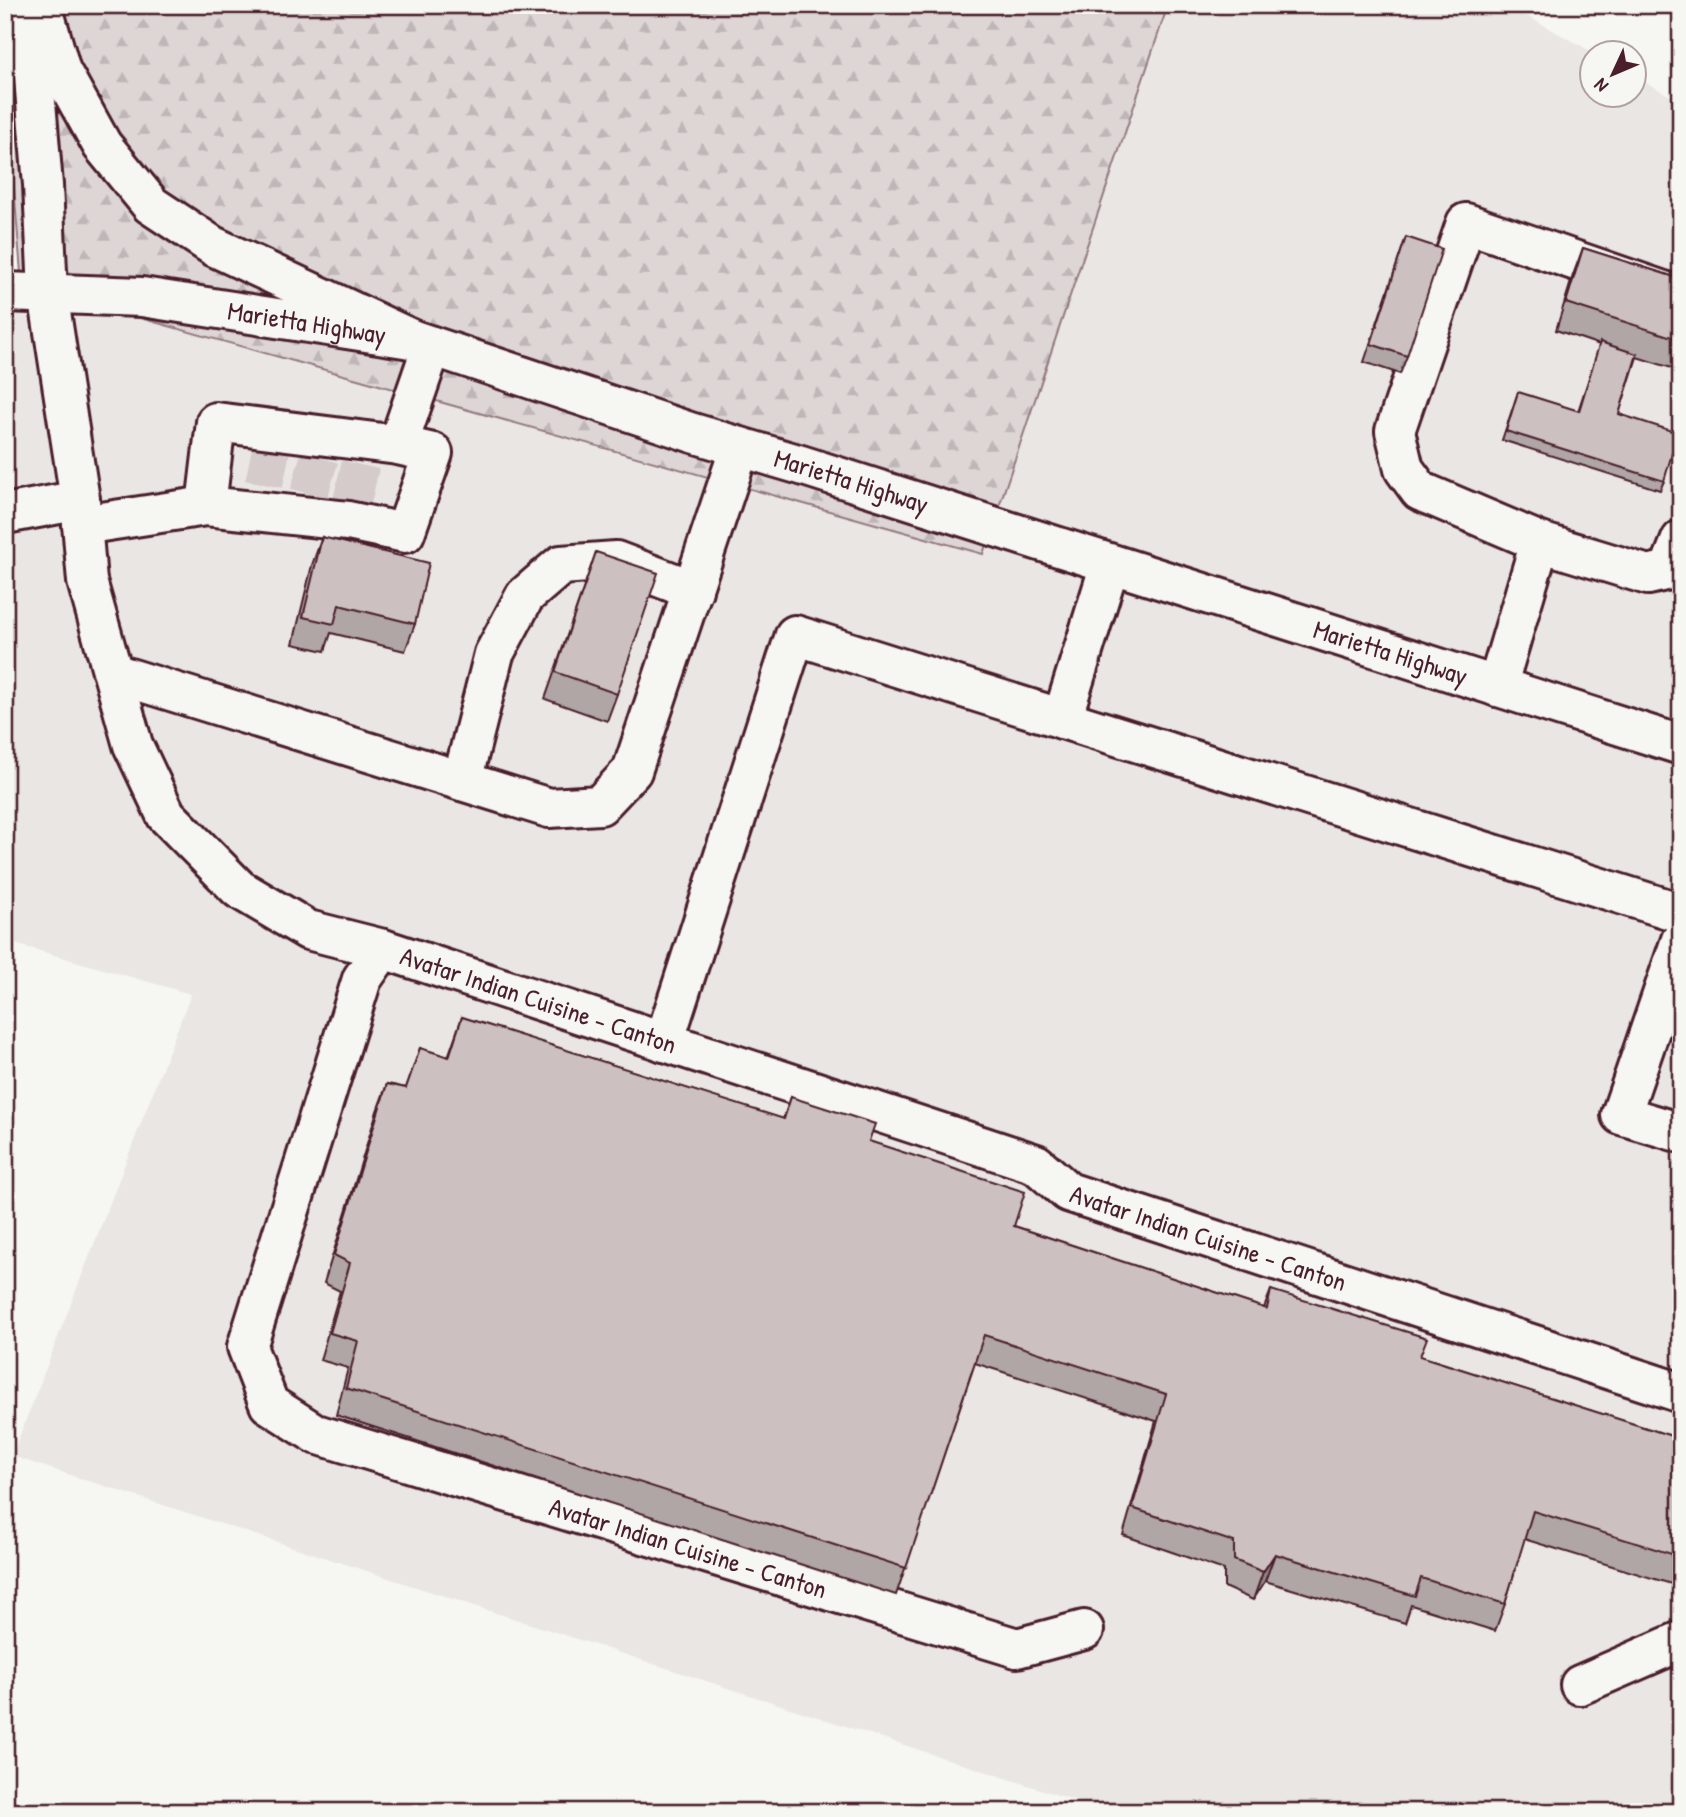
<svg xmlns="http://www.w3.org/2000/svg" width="1686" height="1817" viewBox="0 0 1686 1817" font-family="'Patrick Hand',sans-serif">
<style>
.built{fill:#e9e6e3}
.forest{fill:url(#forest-firs);stroke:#947a80;stroke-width:2}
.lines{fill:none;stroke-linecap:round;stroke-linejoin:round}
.minor-tunnel{stroke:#d4cbca;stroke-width:38;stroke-dasharray:38 19;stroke-linecap:butt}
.minor-casing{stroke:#4a1f2b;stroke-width:44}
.major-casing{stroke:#4a1f2b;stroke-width:44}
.highway-casing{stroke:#4a1f2b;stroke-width:44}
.minor{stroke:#f6f6f2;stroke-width:38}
.major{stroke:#f6f6f2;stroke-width:38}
.highway{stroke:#f6f6f2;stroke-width:38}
.wall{fill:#afa6a5;stroke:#4a1f2b;stroke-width:2}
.shaded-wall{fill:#8f8786;stroke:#4a1f2b;stroke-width:2}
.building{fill:#ccc1c0;stroke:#4a1f2b;stroke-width:2}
.labels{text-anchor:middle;stroke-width:7;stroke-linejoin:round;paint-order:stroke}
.street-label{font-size:26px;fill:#4a1f2b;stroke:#f6f6f2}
</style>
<defs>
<pattern id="forest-firs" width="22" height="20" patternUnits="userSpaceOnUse" patternTransform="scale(1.75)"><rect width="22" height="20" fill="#ddd6d5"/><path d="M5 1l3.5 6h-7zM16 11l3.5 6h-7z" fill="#bfb7b7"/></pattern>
</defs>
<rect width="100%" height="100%" fill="#f6f6f2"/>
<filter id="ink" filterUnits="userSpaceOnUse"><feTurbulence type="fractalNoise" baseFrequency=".0143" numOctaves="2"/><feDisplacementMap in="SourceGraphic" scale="14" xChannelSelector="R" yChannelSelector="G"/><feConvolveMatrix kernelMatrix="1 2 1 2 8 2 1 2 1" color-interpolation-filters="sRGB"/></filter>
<g filter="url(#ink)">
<path class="built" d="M 1168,5 L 1507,5 L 1592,52 L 1592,94 L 1634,94 L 1634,76 L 1681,102 L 1681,1812 L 1111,1812 L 12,1456 L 191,994 L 5,941 L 5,286 L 22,285 L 983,554 Z"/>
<path class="forest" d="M 5,5 L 1168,5 L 983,554 L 22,285 L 5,78 Z"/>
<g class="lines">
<g class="minor-tunnel">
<path d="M 264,484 L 272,445"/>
<path d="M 309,494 L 320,456"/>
<path d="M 352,502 L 361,462"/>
</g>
<g class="minor-casing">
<g id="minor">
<path d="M 48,293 L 80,500 L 87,581 L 133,745 L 166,815 L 239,889 L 308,930 L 383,949"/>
<path d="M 206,506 L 216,422 L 398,445"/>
<path d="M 5,514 L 80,500"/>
<path d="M 82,525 L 206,506 L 348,521 L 405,533 L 433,453 L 398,445 L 432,346"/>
<path d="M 1540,542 L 1648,575 L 1669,570 L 1681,540"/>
<path d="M 113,673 L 549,808 L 600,805 L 632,771 L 740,447"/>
<path d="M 1497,687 L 1540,542 L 1420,491 L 1404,469 L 1395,431 L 1466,223 L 1681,297"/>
<path d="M 1062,719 L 1110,564"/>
<path d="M 462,781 L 494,654 L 525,596 L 561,565 L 616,561 L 693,590"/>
<path d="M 1681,940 L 1621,1115 L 1681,1133"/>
<path d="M 664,1042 L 795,635 L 1681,913"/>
<path id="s1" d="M 1084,1630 L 1017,1648 L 316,1434 L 269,1404 L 247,1347 L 362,979 L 383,949 L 1036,1164 L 1068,1192 L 1681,1393"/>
<path d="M 1580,1685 L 1681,1641"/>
</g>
</g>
<g class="major-casing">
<g id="major">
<path id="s2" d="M 5,292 L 142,297 L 411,339 L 693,433 L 801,465 L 1681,745"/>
</g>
</g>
<g class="highway-casing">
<g id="highway">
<path d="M 42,5 L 61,71 L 102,145 L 151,205 L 213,246 L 411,339"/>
<path d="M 29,19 L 43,185 L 48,293"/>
</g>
</g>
<use href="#minor" class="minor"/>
<use href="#major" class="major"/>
<use href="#highway" class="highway"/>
</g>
<g class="wall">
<path d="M 1406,237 L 1407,356 L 1400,374 L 1364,362 Z"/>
<path d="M 1583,248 L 1681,279 L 1681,362 L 1678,370 L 1637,357 L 1619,414 L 1664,481 L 1660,490 L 1502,440 L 1518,392 L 1578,411 L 1600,345 L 1556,330 L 1573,275 Z"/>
<path d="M 322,537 L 415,624 L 405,651 L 331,633 L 325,651 L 293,644 L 312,565 Z"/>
<path d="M 596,552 L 617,694 L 607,721 L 545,699 Z"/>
<path d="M 462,1017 L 783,1119 L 791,1097 L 1014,1226 L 1264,1308 L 1271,1290 L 1420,1356 L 1681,1439 L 1681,1587 L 1524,1539 L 1505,1604 L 1495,1631 L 1411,1605 L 1405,1623 L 1265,1581 L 1253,1600 L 1224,1587 L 1224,1570 L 1123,1535 L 1156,1421 L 975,1363 L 896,1595 L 336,1415 L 348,1368 L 320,1360 L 340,1291 L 324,1283 L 377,1111 L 387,1084 L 406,1088 L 420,1048 L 448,1057 Z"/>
</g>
<path class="shaded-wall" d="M 1275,1554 L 1265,1581 L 1253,1600 L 1263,1572 Z"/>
<g class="building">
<path d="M 1406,237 L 1442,249 L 1407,356 L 1371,344 Z"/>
<path d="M 1583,248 L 1681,279 L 1681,340 L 1566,303 Z"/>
<path d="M 1600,342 L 1637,354 L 1619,414 L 1678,433 L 1664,481 L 1506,431 L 1518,392 L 1579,411 Z"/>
<path d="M 322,537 L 429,563 L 415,624 L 339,605 L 334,624 L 303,617 Z"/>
<path d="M 596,552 L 658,573 L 617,694 L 555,672 Z"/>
<path d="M 462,1017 L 784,1119 L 791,1097 L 875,1124 L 869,1141 L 1025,1192 L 1014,1226 L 1267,1309 L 1271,1290 L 1427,1338 L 1420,1356 L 1681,1439 L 1681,1557 L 1533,1511 L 1505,1604 L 1421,1578 L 1415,1596 L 1275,1554 L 1263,1572 L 1234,1560 L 1234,1542 L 1132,1508 L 1166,1394 L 984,1335 L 906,1568 L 346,1388 L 358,1341 L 330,1333 L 350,1263 L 334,1255 L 387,1084 L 406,1088 L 420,1048 L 449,1057 Z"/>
</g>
</g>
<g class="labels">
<g class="street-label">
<text dy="9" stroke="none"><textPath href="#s2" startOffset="304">Marietta Highway</textPath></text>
<text dy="9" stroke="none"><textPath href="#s2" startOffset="872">Marietta Highway</textPath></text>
<text dy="9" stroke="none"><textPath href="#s2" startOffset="1438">Marietta Highway</textPath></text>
<text dy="9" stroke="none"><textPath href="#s1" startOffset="1505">Avatar Indian Cuisine - Canton</textPath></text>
<text dy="9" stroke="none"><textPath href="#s1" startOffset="2219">Avatar Indian Cuisine - Canton</textPath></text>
<text transform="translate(688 1548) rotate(17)" y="9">Avatar Indian Cuisine - Canton</text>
</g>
</g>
<rect width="1686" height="1817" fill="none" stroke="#f6f6f2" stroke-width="28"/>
<rect x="14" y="14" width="1658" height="1789" fill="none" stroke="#4a1f2b" stroke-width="2.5" filter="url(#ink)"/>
<g transform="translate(1613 74) rotate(226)"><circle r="33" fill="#f6f6f2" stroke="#b1a0a2" stroke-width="2"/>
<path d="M0-5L12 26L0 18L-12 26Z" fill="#4a1f2b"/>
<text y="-10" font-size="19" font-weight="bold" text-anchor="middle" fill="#4a1f2b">N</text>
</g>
</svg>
